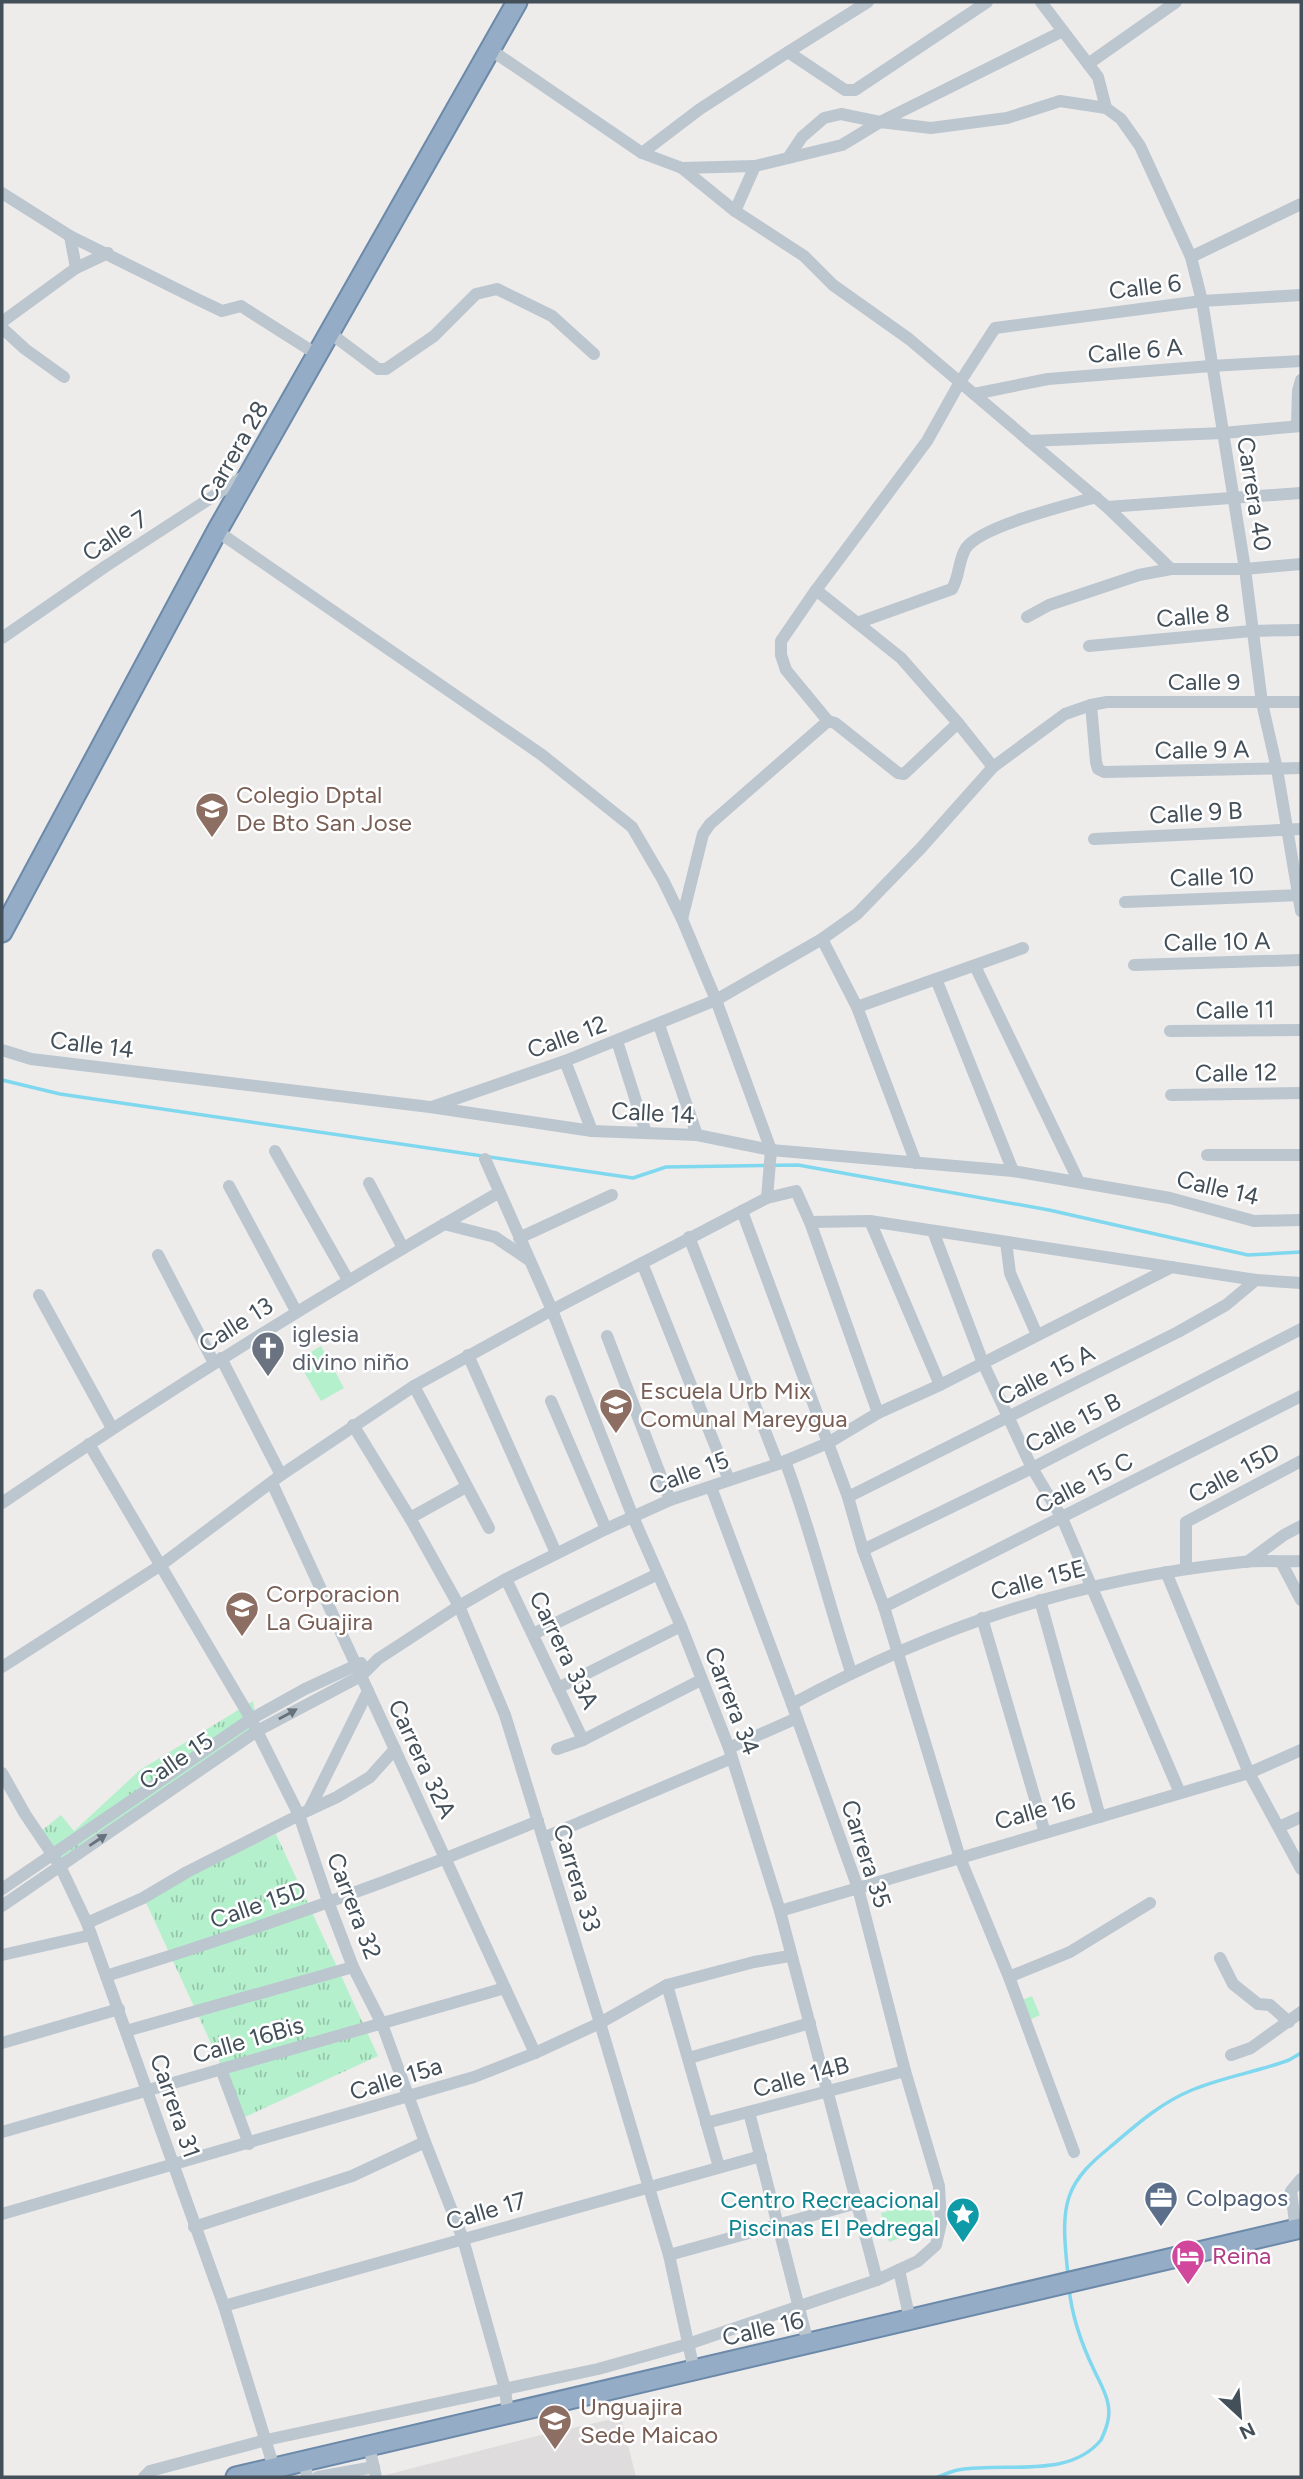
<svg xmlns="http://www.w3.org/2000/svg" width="1303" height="2479" viewBox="0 0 1303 2479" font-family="Figtree,sans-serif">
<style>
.education{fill:#dfdcdd}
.grass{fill:url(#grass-tufts)}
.garden{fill:#b5f0cc}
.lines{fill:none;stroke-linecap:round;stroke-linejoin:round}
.stream{stroke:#80d8ef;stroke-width:3.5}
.trunk-casing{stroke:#6b89a9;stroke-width:23}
.minor{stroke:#bbc6cf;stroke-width:12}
.trunk{stroke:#94acc5;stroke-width:19}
.oneway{fill:#67737c}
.labels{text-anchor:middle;stroke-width:5;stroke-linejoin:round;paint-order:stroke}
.street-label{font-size:24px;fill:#434f59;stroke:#fff}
.education-label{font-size:24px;fill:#785e54;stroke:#fff;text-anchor:start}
.worship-label{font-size:24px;fill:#5b616d;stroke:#fff;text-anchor:start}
.service-label{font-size:24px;fill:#4e5e75;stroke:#fff;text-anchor:start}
.culture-label{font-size:24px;fill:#0d838f;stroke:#fff;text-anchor:end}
.hotel-label{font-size:24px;fill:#b23c85;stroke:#fff;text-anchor:start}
</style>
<defs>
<pattern id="grass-tufts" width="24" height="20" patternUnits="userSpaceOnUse" patternTransform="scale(1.75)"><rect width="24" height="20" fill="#b5f0cc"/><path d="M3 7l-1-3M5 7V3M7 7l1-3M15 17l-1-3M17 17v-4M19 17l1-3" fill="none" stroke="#95c5a9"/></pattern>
</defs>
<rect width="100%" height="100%" fill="#eeebeb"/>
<path class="education" d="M 621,2417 L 636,2477 L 378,2477 L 537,2436 Z"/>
<g class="grass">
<path d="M 253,1701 L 257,1724 L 61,1860 L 36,1835 L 61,1815 L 74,1831 L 140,1770 Z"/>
<path d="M 276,1834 L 378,2056 L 245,2117 L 143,1896 Z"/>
<path d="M 1032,1996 L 1040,2015 L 1030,2020 L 1022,2000 Z"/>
</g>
<g class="garden">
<path d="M 321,1346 L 344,1388 L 321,1401 L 297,1360 Z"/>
<path d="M 927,2200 L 936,2225 L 889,2242 L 881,2213 Z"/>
</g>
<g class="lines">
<g class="stream">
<path d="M 2,1080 L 60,1094 L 633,1178 L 666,1167 L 798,1165 L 1049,1210 L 1248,1255 L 1301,1252"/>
<path d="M 1068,2276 C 1066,2252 1061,2221 1069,2197 C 1076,2176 1093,2161 1109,2148 C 1135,2126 1160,2103 1192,2090 C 1223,2077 1257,2072 1289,2060 L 1301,2053"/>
<path d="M 938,2477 C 944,2475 951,2471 958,2470 C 1008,2462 1069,2479 1101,2440 C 1106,2429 1111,2417 1108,2404 C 1106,2392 1099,2381 1094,2370 C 1081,2343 1072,2317 1069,2288"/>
</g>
<g class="trunk-casing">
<g id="trunk">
<path d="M 2,932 L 217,531 L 517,2"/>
<path d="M 236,2477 L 1301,2228"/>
</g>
</g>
<g class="minor">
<path d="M 868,2 L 788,52 L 845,90 L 855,90 L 987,2"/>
<path d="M 1041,2 L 1098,77 L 1106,108"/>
<path d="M 491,50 L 642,153 L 682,168 L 735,211 L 804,256 L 833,285 L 909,339 L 1107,507 L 1171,569"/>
<path d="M 1088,64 L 1176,2"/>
<path d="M 642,153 L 700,109 L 788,52"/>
<path d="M 788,158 L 802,137 L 824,118 L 841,114 L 880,122 L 1063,31"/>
<path d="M 682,168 L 755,166"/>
<path d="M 2,193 L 70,236 L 197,299 L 222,311 L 241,306 L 318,355"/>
<path d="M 735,211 L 755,166 L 842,145 L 880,122 L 931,128 L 1007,118 L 1060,101 L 1106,108 L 1121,119 L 1140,146 L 1191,257 L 1202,301 L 1245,569 L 1262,703 L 1277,769 L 1301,911"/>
<path d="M 70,236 L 76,268"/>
<path d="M 1191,257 L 1301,204"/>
<path d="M 2,322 L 76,268 L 108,253"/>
<path d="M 2,328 L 25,349 L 64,377"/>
<path d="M 330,333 L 378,369 L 386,369 L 434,336 L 476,294 L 497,289 L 552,316 L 594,354"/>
<path d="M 974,394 L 1048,379 L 1211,366 L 1301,361"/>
<path d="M 1297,426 L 1298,391 L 1301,380"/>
<path d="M 1029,441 L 1223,433 L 1301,426"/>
<path d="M 1107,507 L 1301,493"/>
<path d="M 217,531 L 542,755 L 632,827 L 663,880 L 682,919 L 716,1000 L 771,1150 L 767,1198"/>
<path d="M 816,590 L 901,658 L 958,723 L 993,767"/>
<path d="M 1027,617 L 1049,605 L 1139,575 L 1171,569 L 1245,569 L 1301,564"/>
<path d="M 857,623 L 952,589 C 960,576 958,560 966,548 C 981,526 1068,505 1096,497"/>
<path d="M 2,638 L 106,566 L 246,475"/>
<path d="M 1089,646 L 1251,631 L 1301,630"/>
<path d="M 1091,705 L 1096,762 L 1098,769 L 1104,772 L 1301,768"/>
<path d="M 958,723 L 904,774 L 898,773 L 835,723 L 828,721 L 786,670 L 781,655 L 781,641 L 816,590 L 927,441 L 960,382 L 995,328 L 1202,301 L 1301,295"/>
<path d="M 1094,839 L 1301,829"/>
<path d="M 1125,902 L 1301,895"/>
<path d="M 682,919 L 703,834 L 710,824 L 828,721"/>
<path d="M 822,939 L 857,1007 L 916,1163"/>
<path d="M 1134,965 L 1301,960"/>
<path d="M 975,966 L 1079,1182"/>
<path d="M 936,979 L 1013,1171"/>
<path d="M 857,1007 L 1023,948"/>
<path d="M 659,1025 L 697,1135"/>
<path d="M 1170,1031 L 1301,1030"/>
<path d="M 617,1041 L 646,1133"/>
<path d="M 2,1050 L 31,1059 L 430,1107 L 592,1131 L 697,1135 L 771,1150 L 1013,1171 L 1170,1198 L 1254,1221 L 1301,1220"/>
<path d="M 565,1061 L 592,1131"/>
<path d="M 1171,1095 L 1301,1093"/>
<path d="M 432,1107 L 565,1061 L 716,1000 L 822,939 L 857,914 L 921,848 L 993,767 L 1065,714 L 1091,705 L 1107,702 L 1301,702"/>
<path d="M 275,1151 L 348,1280"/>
<path d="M 1207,1155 L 1301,1155"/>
<path d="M 485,1159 L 552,1310 L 633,1517 L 681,1626 L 729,1748 L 780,1911 L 877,2280"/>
<path d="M 369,1183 L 403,1248"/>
<path d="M 229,1186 L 296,1311"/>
<path d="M 742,1211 L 848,1497 L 863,1550 L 884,1607 L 960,1858 L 1009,1977 L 1074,2152"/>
<path d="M 870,1221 L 940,1385"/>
<path d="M 810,1222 L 870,1221 L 1256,1280 L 1301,1283"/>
<path d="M 444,1224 L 495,1237 L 529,1260"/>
<path d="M 933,1231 L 983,1363 L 1032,1468 L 1062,1518 L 1180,1793"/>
<path d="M 689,1237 L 778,1464"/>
<path d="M 519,1238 L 612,1195"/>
<path d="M 1006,1242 L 1010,1273 L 1037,1335"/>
<path d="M 158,1255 L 214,1363"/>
<path d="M 642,1263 L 729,1480"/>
<path d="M 39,1295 L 112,1428"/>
<path d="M 607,1336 L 670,1500"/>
<path d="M 468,1355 L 556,1553"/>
<path d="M 221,1358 L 281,1475"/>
<path d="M 414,1386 L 489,1528"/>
<path d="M 551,1401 L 606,1529"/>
<path d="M 353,1425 L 410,1518 L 459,1606 L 505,1715 L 600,2023 L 669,2255 L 694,2370"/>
<path d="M 89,1444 L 251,1719 L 299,1815 L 329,1904 L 353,1967 L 382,2024 L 425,2142 L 463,2239 L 505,2389 L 508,2414"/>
<path d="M 785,1461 C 811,1530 828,1602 851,1672"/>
<path d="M 272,1483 L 535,2053"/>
<path d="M 848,1497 L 1178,1332 L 1226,1305 L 1256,1280"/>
<path d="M 2,1503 C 163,1393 329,1290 498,1193"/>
<path d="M 410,1518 L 466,1487"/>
<path d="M 863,1550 L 1032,1468 L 1301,1329"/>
<path d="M 1247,1562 L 1284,1535 L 1301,1526"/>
<path d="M 1281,1562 L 1301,1600"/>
<path d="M 1186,1569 L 1186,1522 L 1301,1461"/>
<path d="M 1166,1572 L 1249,1773 L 1301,1869"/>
<path d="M 506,1579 L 583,1740"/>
<path d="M 1040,1600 L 1100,1817"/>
<path d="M 884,1607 L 1301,1396"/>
<path d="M 982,1618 L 1045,1833"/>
<path d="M 533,1634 L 658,1574"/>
<path d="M 2,1667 L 161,1565 L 281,1475 L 414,1386 L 552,1310 L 767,1198 L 796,1191 L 810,1222 L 878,1413"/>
<path d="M 558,1688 L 681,1626"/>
<path d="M 792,1704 C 939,1625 1077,1579 1243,1562 C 1262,1560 1282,1562 1301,1561"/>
<path d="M 729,1748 L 797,1718"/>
<path d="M 557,1749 L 583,1740 L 701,1680"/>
<path d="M 2,1773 L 25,1814 L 60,1866 L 87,1923 L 224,2306 L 274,2468"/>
<path d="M 309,1810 L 337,1797 L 370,1777 L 395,1749"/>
<path d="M 1279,1827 L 1301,1817"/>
<path d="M 543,1838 L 732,1758"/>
<path d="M 2,1889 L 251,1719 L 305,1689 L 361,1663"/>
<path d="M 2,1906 L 257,1731 L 361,1676 L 378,1659 L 459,1606 L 506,1579 L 606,1529 L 670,1500 L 778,1464 L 828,1443 L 878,1413 L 940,1385 L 1172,1267"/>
<path d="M 780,1911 L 1249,1773 L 1301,1750"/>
<path d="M 87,1923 L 143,1898 L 187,1872 L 309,1810 L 368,1691"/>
<path d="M 2,1955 L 91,1935"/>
<path d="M 1220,1958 L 1233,1984 L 1258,2004 L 1270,2005 L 1289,2022"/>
<path d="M 106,1976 C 253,1931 396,1880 538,1821"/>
<path d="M 1009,1977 L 1070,1952 L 1150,1903"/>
<path d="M 667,1985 L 719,2167"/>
<path d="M 126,2031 L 353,1967"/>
<path d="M 2,2043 L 119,2009"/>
<path d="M 1231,2055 L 1251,2048 L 1301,2012"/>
<path d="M 689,2058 L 810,2023"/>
<path d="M 221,2069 L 249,2144"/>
<path d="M 749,2112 L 808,2343"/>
<path d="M 706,2123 L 905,2071"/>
<path d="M 2,2132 L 505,1988"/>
<path d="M 2,2214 L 474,2077 L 535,2053 L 600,2023 L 667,1985 L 754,1962 L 790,1956"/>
<path d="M 194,2227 L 352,2176 L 425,2142"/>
<path d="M 1296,2230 L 1291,2191 L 1301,2179"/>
<path d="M 669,2255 L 857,2203"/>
<path d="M 899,2270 L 910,2320"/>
<path d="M 224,2306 L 761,2156"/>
<path d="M 369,2446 L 376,2477"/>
<path d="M 305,2461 L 307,2477"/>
<path d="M 144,2477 L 150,2471 L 266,2440 L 598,2369 L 688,2344 L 877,2280 L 918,2261 L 936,2245 L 941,2223 L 939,2186 L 905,2071 L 858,1888 L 792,1704 L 711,1487"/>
<path d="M 318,2477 L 374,2467"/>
</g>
<use href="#trunk" class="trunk"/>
</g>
<defs><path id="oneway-solid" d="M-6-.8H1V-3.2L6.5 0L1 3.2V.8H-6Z" transform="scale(1.75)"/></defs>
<g class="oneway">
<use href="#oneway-solid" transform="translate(288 1714) rotate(-29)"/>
<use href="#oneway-solid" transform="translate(98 1840) rotate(-34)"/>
</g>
<defs>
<g id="school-pin" transform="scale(1.75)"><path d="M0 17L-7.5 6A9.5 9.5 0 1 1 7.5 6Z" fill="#8d6e63" stroke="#fff"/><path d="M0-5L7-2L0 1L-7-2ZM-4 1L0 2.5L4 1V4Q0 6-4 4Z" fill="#fff"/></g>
<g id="church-pin" transform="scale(1.75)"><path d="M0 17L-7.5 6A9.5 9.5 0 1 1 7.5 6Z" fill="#6b7280" stroke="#fff"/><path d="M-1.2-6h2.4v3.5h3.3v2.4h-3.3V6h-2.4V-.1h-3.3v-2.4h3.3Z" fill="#fff"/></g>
<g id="office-pin" transform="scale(1.75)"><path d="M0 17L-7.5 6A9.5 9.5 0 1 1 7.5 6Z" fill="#5c6f8a" stroke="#fff"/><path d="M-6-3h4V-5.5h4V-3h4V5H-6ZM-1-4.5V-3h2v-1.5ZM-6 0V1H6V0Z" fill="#fff"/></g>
<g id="sight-pin" transform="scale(1.75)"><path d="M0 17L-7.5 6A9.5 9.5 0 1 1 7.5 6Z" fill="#0f9aa8" stroke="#fff"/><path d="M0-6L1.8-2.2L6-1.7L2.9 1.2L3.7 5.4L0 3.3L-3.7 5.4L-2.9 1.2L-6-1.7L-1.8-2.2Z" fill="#fff"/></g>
<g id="hotel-pin" transform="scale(1.75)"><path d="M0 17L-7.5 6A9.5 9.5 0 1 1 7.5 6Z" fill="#d1479c" stroke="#fff"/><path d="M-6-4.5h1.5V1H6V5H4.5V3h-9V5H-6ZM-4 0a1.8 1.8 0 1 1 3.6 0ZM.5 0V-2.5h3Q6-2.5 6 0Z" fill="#fff"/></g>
<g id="university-pin" transform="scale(1.75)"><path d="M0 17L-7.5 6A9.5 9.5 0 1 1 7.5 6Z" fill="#8d6e63" stroke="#fff"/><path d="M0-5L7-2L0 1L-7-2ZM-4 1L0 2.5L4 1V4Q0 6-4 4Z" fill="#fff"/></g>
</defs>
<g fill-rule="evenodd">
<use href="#school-pin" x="212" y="809"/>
<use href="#church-pin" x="268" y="1348"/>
<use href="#school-pin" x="616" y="1405"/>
<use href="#school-pin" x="242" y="1608"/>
<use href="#office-pin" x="1161" y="2198"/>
<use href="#sight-pin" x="963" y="2214"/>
<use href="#hotel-pin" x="1188" y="2256"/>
<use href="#university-pin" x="555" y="2421"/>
</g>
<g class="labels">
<g class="street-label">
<text transform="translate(1145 287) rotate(-7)" y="8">Calle 6</text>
<text transform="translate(1135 351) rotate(-5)" y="8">Calle 6 A</text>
<text transform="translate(234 452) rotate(-60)" y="8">Carrera 28</text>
<text transform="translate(1254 494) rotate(81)" y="8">Carrera 40</text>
<text transform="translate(115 536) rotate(-33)" y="8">Calle 7</text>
<text transform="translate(1193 616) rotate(-5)" y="8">Calle 8</text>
<text x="1204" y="690">Calle 9</text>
<text transform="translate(1202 750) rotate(-1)" y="8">Calle 9 A</text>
<text transform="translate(1196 813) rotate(-3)" y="8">Calle 9 B</text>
<text transform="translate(1212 877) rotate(-2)" y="8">Calle 10</text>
<text transform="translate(1217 942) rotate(-1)" y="8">Calle 10 A</text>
<text transform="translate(1235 1010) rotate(-1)" y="8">Calle 11</text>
<text transform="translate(567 1037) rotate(-20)" y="8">Calle 12</text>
<text transform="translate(92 1045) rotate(7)" y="8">Calle 14</text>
<text transform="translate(1236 1073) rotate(-1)" y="8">Calle 12</text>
<text transform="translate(653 1113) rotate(3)" y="8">Calle 14</text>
<text transform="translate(1218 1188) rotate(13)" y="8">Calle 14</text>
<text transform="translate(236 1325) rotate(-32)" y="8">Calle 13</text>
<text transform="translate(1046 1375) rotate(-27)" y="8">Calle 15 A</text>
<text transform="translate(1073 1423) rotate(-27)" y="8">Calle 15 B</text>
<text transform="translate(689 1473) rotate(-20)" y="8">Calle 15</text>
<text transform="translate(1234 1473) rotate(-28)" y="8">Calle 15D</text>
<text transform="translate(1084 1483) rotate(-27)" y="8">Calle 15 C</text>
<text transform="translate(1038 1580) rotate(-15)" y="8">Calle 15E</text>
<text transform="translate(564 1650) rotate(64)" y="8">Carrera 33A</text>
<text transform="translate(732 1701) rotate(69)" y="8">Carrera 34</text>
<text transform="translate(422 1759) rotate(65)" y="8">Carrera 32A</text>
<text transform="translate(176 1761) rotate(-34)" y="8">Calle 15</text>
<text transform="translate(1035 1811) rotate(-16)" y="8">Calle 16</text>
<text transform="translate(866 1854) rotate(72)" y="8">Carrera 35</text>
<text transform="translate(577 1878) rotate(73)" y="8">Carrera 33</text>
<text transform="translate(258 1905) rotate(-19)" y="8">Calle 15D</text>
<text transform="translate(354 1906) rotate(69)" y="8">Carrera 32</text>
<text transform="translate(248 2040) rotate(-16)" y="8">Calle 16Bis</text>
<text transform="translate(801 2077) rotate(-15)" y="8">Calle 14B</text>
<text transform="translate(396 2079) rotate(-17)" y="8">Calle 15a</text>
<text transform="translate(175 2106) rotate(71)" y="8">Carrera 31</text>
<text transform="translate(486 2211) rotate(-16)" y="8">Calle 17</text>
<text transform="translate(763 2329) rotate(-13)" y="8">Calle 16</text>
</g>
<g class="education-label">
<text x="236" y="803">Colegio Dptal<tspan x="236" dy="28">De Bto San Jose</tspan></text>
<text x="640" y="1399">Escuela Urb Mix<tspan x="640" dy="28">Comunal Mareygua</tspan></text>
<text x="266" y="1602">Corporacion<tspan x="266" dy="28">La Guajira</tspan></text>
<text x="580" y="2415">Unguajira<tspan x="580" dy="28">Sede Maicao</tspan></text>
</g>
<g class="worship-label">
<text x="292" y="1342">iglesia<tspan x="292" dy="28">divino niño</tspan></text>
</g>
<g class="service-label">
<text x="1186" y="2206">Colpagos</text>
</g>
<g class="culture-label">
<text x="939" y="2208">Centro Recreacional<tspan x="939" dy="28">Piscinas El Pedregal</tspan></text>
</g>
<g class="hotel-label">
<text x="1212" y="2264">Reina</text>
</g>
</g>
<rect width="1303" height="2479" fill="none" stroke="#434f59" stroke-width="7"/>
<g transform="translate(1240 2416) rotate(154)" stroke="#ffffff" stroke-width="5" paint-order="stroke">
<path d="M0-5L12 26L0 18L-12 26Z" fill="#434f59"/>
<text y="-10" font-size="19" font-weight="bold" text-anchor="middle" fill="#434f59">N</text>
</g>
</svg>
